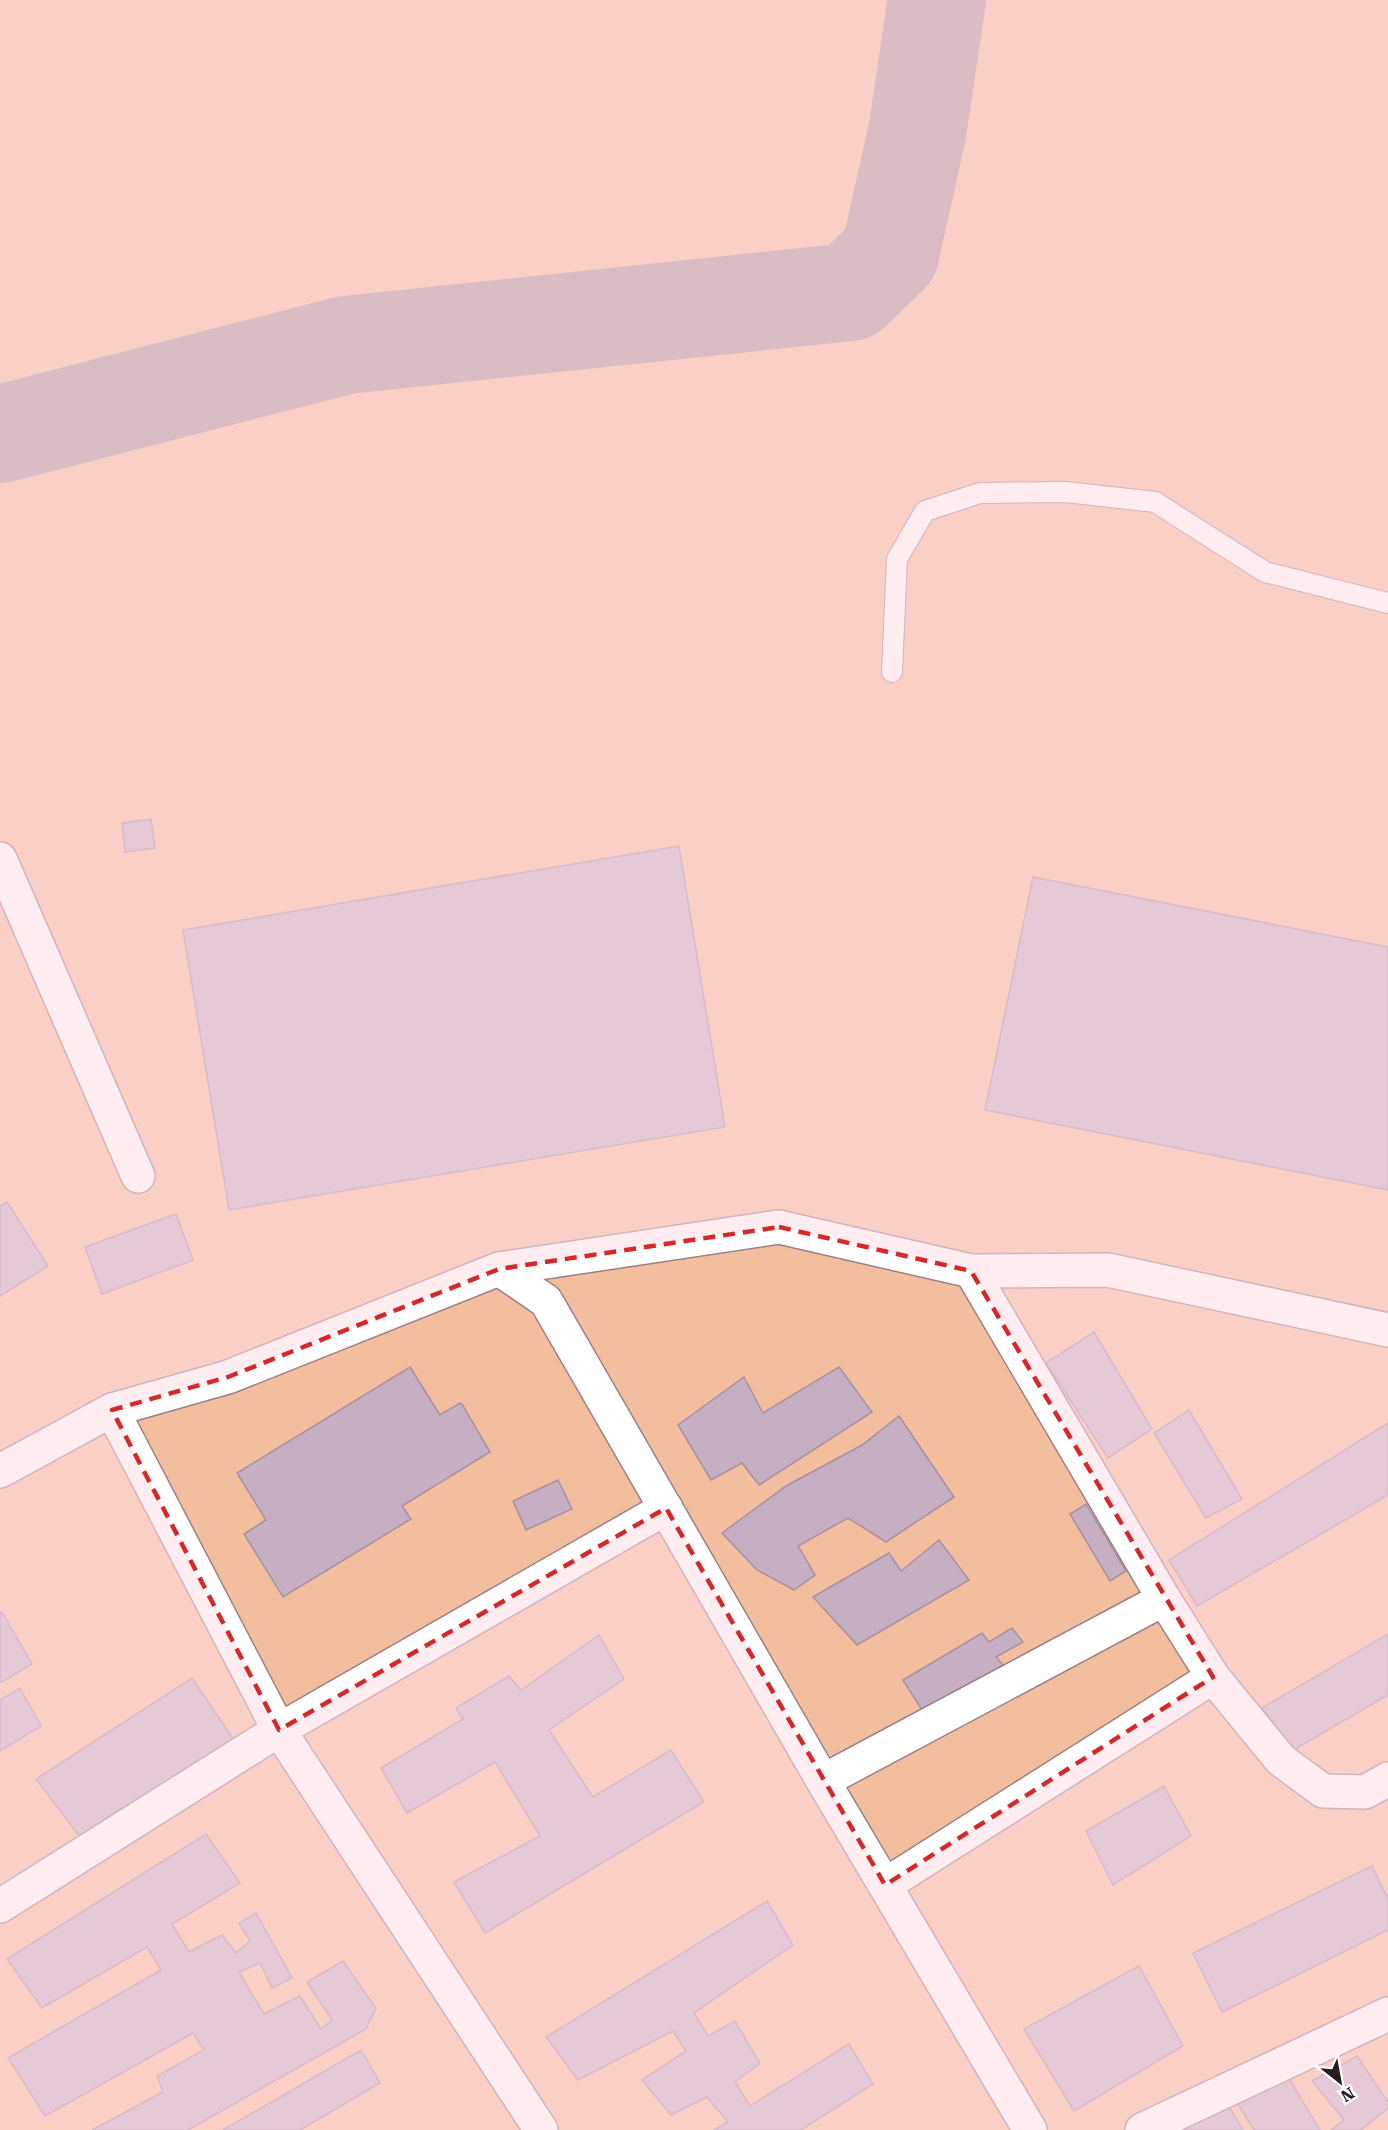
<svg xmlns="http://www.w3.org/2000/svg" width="1388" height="2130" viewBox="0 0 1388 2130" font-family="'Roboto Serif',serif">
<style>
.green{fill:#f3be9d}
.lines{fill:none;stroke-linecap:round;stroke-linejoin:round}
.taxiway{stroke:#ab939a;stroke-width:98}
.building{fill:#c6afc2;stroke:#a791a3;stroke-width:1.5}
.service-casing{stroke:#9d8088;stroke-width:22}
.minor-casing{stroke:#9d8088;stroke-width:36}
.service{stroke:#fff;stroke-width:20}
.minor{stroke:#fff;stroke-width:33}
.marked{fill:none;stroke:#d62828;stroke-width:4.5;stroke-dasharray:12 8;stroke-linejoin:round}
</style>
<rect width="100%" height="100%" fill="#ffdfe8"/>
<rect class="green" x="0" y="0" width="1388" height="2130"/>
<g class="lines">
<path class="taxiway" d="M 0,434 L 346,345 L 851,292 L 890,254 L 917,133 L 937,0"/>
</g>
<g class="building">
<path d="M 151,819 L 155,848 L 125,852 L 122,823 Z"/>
<path d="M 679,846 L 725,1127 L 229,1210 L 183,930 Z"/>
<path d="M 1033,877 L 1388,947 L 1388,1190 L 985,1110 Z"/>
<path d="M 7,1202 L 48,1266 L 0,1296 L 0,1206 Z"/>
<path d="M 176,1214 L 193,1260 L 102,1294 L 85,1247 Z"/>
<path d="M 1094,1332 L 1152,1429 L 1108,1458 L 1046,1363 Z"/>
<path d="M 410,1367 L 440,1415 L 460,1403 L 462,1404 L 490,1452 L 402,1506 L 411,1519 L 283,1597 L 244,1534 L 266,1520 L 237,1473 Z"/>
<path d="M 839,1367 L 872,1412 L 759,1485 L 742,1463 L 711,1480 L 678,1425 L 744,1377 L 763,1413 Z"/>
<path d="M 1189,1410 L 1242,1499 L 1206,1518 L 1154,1433 Z"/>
<path d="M 899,1416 L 954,1497 L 886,1542 L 848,1518 L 798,1546 L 815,1575 L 794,1590 L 757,1570 L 722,1533 L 786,1486 L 862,1445 Z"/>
<path d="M 1388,1423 L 1388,1495 L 1197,1606 L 1169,1560 Z"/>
<path d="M 558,1480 L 572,1509 L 526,1530 L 513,1501 Z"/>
<path d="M 1086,1504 L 1126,1571 L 1110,1581 L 1070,1514 Z"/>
<path d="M 939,1540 L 969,1580 L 857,1645 L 813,1597 L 889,1553 L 901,1571 Z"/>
<path d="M 2,1612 L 32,1664 L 0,1683 L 0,1613 Z"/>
<path d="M 1012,1628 L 1023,1642 L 996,1657 L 1003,1665 L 923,1712 L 903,1680 L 982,1633 L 989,1642 Z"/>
<path d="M 1388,1634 L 1388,1695 L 1292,1751 L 1262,1708 Z"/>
<path d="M 599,1635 L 624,1679 L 549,1730 L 593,1797 L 671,1750 L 704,1802 L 485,1933 L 454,1882 L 540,1836 L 495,1762 L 407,1813 L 381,1768 L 463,1719 L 456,1708 L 509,1676 L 521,1690 Z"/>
<path d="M 192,1678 L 236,1743 L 83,1841 L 36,1779 Z"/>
<path d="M 20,1688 L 41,1726 L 0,1751 L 0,1700 Z"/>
<path d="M 1164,1786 L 1191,1836 L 1113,1885 L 1086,1831 Z"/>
<path d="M 206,1834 L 240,1883 L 172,1924 L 189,1952 L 222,1935 L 236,1953 L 250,1941 L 239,1923 L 256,1913 L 292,1978 L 272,1988 L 260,1963 L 239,1972 L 264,2014 L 300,1996 L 321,2029 L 332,2020 L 307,1982 L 343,1961 L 376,2008 L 366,2029 L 188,2130 L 92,2130 L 163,2092 L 157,2076 L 204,2050 L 193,2033 L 45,2116 L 8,2058 L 161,1970 L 147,1947 L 42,2008 L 7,1959 Z"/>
<path d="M 1372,1866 L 1388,1899 L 1388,1930 L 1222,2012 L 1193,1953 Z"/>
<path d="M 767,1901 L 793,1945 L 694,2013 L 708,2036 L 735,2021 L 760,2063 L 735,2082 L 750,2106 L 849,2044 L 873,2084 L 801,2130 L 714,2130 L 728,2122 L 707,2097 L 671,2115 L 642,2080 L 686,2051 L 673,2031 L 578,2080 L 546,2037 Z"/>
<path d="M 1139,1966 L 1183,2046 L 1074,2111 L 1024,2029 Z"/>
<path d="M 361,2050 L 380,2083 L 300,2130 L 223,2130 Z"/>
<path d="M 1357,2056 L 1388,2102 L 1388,2108 L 1361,2130 L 1331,2130 L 1344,2120 L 1312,2081 Z"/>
<path d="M 1282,2067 L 1320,2130 L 1254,2130 L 1233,2096 Z"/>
<path d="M 1225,2100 L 1243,2130 L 1177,2130 Z"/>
</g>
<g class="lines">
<g class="service-casing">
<path id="service" d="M 892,672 L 897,559 L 925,511 L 980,493 L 1066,492 L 1155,502 L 1265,572 L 1388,603"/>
</g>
<g class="minor-casing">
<g id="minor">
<path d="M 0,859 L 138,1176"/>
<path d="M 499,1269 L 546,1301 L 823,1781 L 1030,2130"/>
<path d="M 971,1271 L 1164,1599 L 1213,1677 L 1281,1760 L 1323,1791 L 1365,1792 L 1388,1779"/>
<path d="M 112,1410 L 279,1730 L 541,2130"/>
<path d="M 0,1471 L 112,1410 L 228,1377 L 499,1269 L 779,1227 L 971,1271 L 1108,1270 L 1388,1330"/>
<path d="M 823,1781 L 1164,1599"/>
<path d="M 885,1885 L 1213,1677"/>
<path d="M 0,1906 L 279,1730 L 666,1508"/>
<path d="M 1142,2130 L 1388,2014"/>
</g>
</g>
<use href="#service" class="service"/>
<use href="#minor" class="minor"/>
</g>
<path d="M0 0H1388V2130H0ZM 779,1227 L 971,1271 L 1213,1677 L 885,1885 L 666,1508 L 279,1730 L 112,1410 L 228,1377 L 499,1269 Z" fill="#ffdfe8" fill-opacity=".55" fill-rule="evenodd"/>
<path class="marked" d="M 779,1227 L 971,1271 L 1213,1677 L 885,1885 L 666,1508 L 279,1730 L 112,1410 L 228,1377 L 499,1269 Z"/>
<g transform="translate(1340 2082) rotate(149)" stroke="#ffffff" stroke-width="4.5" paint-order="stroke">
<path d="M0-4.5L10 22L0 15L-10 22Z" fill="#271c1f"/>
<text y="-9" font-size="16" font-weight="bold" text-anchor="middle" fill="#271c1f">N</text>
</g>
</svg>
